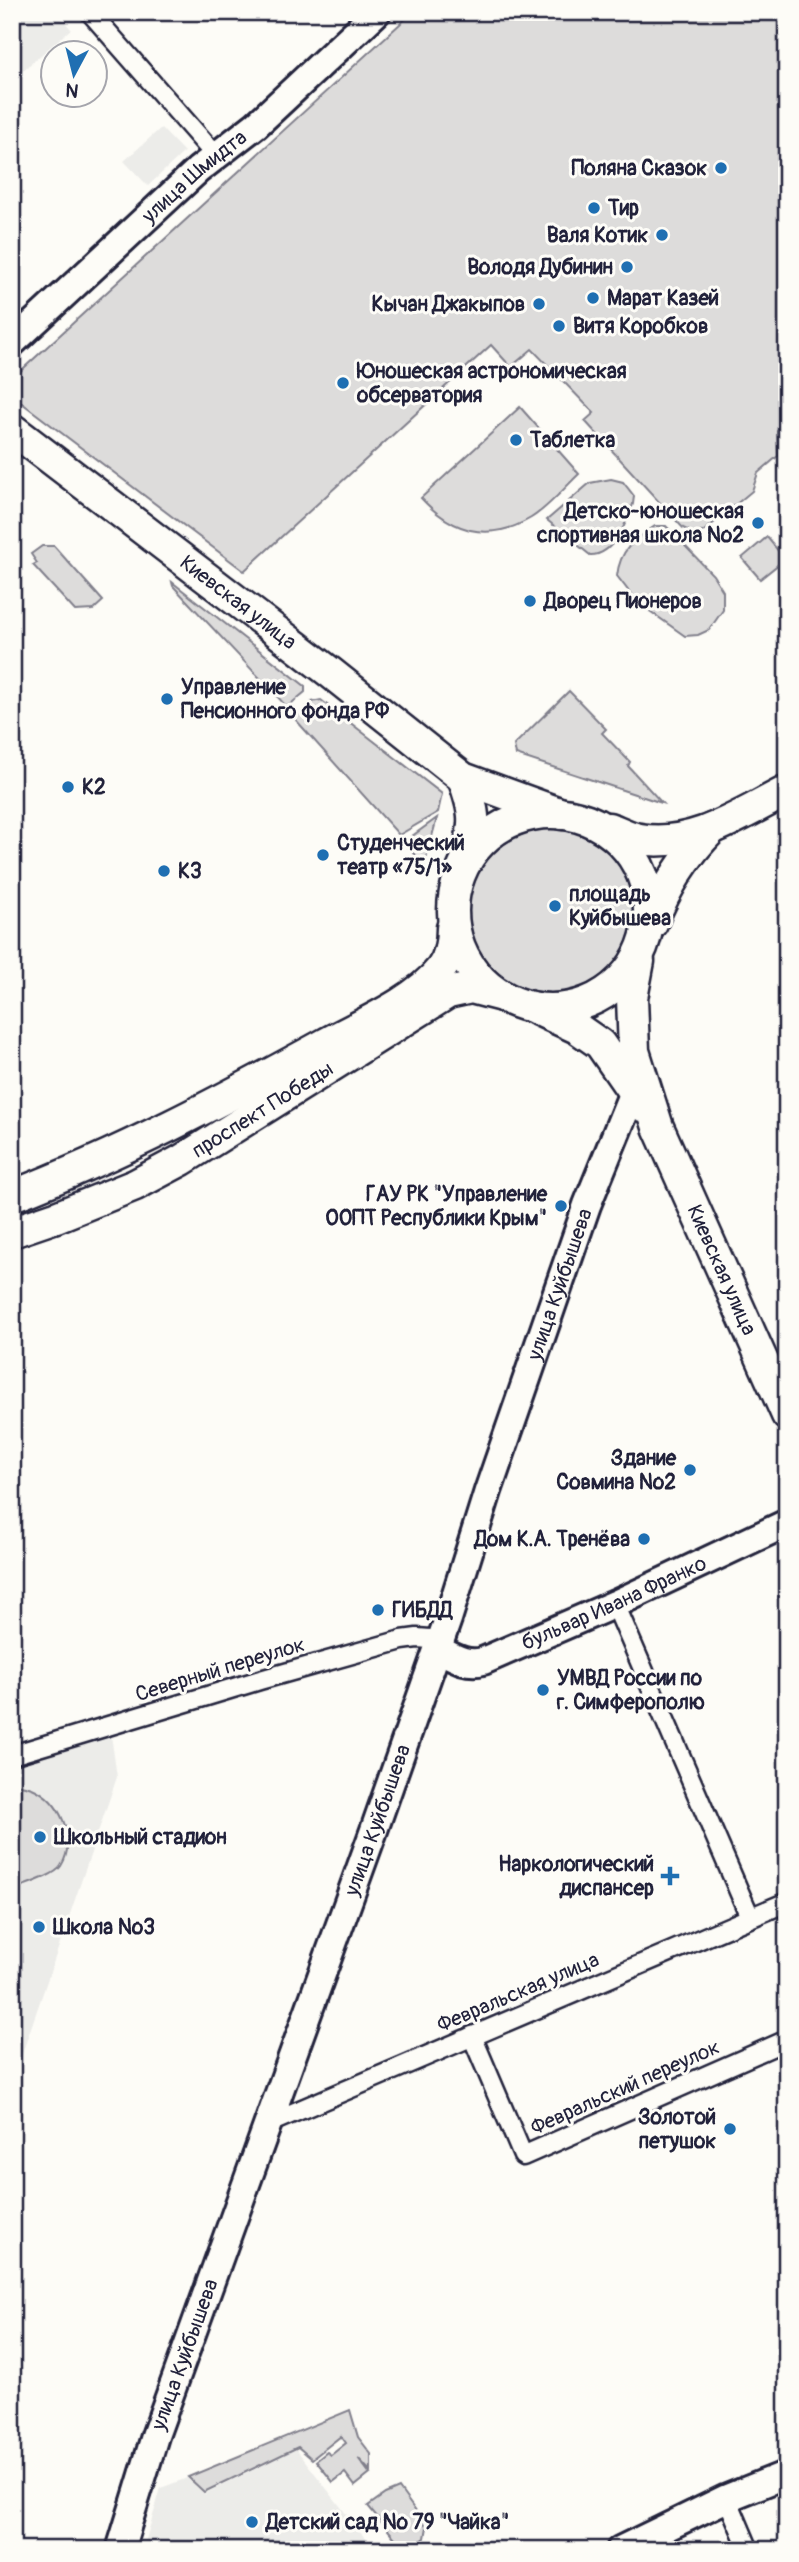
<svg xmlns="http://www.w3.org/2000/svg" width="799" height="2562" viewBox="0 0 799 2562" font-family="Pangolin,sans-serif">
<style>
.built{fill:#ecece9}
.green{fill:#dddcdb;stroke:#807f8b;stroke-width:2}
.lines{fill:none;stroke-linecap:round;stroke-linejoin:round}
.street-casing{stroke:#22223b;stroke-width:23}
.secondary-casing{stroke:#22223b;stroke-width:32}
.primary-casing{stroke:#22223b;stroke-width:35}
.street{stroke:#fdfcf7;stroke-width:18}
.secondary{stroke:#fdfcf7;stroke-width:26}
.primary{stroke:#fdfcf7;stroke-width:30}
.poi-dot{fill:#1f6fb2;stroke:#fdfcf7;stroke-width:2.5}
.labels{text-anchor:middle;stroke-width:6;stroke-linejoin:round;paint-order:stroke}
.poi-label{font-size:21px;font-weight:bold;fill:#22223b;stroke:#fdfcf7;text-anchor:start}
.street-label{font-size:21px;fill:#22223b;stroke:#fdfcf7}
</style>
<rect width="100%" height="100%" fill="#fdfcf7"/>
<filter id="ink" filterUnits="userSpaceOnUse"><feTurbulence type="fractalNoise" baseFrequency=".0143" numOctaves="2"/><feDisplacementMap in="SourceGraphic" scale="14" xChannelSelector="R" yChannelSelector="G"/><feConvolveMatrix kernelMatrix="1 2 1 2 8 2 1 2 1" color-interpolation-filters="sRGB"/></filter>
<g filter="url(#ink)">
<g class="built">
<path d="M 12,12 L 56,12 L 71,29 L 12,80 Z"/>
<path d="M 161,128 L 184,152 L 148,186 L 124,161 Z"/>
<path d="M 111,1735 L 117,1777 L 12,2083 L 12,1765 Z"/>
<path d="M 296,2449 L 374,2550 L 143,2550 L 161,2488 L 187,2478 L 204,2494 Z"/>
</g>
<g class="green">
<path d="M 413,12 L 787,12 L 787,424 L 777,431 L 778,456 L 758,473 L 752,491 L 704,531 L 695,534 L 683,528 L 585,421 L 594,413 L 532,349 L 511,367 L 491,345 L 244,571 L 14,397 L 14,377 Z"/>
<path d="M 520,407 L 579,474 C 564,488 549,507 531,518 C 489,543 452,532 421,498 Z"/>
<path d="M 611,479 L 623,482 L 634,496 L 633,504 C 627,522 613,556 590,555 L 547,520 L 590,483 Z"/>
<path d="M 655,526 L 666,526 L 713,575 L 723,591 L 723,610 L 709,630 L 698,635 L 685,636 L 637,602 L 617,576 C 620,549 634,540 655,526 Z"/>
<path d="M 767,537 L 785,559 L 760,579 L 742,558 Z"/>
<path d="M 42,546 L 54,546 L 103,601 L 93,610 L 75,611 L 33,565 L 37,563 L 31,554 Z"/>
<path d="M 172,582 L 305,686 L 305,692 L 287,707 L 173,586 Z"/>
<path d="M 569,691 L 606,729 L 602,733 L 630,762 L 628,766 L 662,803 L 516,755 L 514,745 Z"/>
<path d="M 321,700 L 442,794 L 438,812 L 399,835 L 295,719 L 312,702 Z"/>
<path d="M 437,818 L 424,866 L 404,842 Z"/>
<circle cx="551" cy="911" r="82"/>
<path d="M 16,1784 C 21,1785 27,1786 32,1788 C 60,1799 78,1839 61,1866 C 55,1876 24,1885 12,1890 L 12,1785 Z"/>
<path d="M 350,2410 L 358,2437 L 371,2454 L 371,2472 L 358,2458 L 370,2474 L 355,2486 L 345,2473 L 333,2482 L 316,2461 L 327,2452 L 331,2455 L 346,2443 L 341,2436 L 312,2459 L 298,2447 L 204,2492 L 188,2477 Z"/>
<path d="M 399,2488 L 427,2527 L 425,2538 L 415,2546 L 399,2543 L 368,2506 L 385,2494 Z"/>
</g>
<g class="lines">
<g class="street-casing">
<g id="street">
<path d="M 90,12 L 216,156"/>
<path d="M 615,1604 L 750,1917"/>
<path d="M 12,1755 L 260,1680 L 402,1640 L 417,1638 L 430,1639 L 438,1649"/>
<path d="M 472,2036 L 523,2156 L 787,2040"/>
<path d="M 267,2124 L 787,1902"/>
<path d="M 727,2498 L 749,2550"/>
</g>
</g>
<g class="secondary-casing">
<g id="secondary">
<path id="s1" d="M 12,343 L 198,170 L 256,125 L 377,12"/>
<path id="s2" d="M 438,1649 C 452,1656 466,1666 483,1661 L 615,1604 L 787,1523"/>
<path id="s3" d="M 120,2550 L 155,2436 L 373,1833 L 448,1619 L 488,1491 L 587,1205 L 633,1092"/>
<path d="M 620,2550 L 727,2498 L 787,2474"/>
</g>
</g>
<g class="primary-casing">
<g id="primary">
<path id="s4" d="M 12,429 L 331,673 L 463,778 L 562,814"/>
<path d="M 463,778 C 476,814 476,822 466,859"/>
<circle cx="551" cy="911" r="98"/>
<path d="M 609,828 C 619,831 630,838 640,839 C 693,848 741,814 787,791"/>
<path d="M 652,923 C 666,887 684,857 712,829"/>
<path id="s5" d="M 639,961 L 632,998 L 634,1051 L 658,1127 L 787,1415"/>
<path d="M 538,1010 L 577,1028 L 600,1044 L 643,1106"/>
<path d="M 12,1196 C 121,1154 223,1100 325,1044 C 361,1024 415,1002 441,969 C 450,957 452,943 452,928"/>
<path id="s6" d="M 12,1232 L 56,1217 L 135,1185 L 182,1160 L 448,993 L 471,988 L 502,996"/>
</g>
</g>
<use href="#street" class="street"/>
<use href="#secondary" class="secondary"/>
<use href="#primary" class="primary"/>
</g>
</g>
<g class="poi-dot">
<circle cx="721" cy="168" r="7"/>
<circle cx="594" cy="208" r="7"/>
<circle cx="662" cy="235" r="7"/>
<circle cx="627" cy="267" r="7"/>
<circle cx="593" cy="298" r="7"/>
<circle cx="539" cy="304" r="7"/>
<circle cx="559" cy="326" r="7"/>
<circle cx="343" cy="383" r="7"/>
<circle cx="516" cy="440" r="7"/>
<circle cx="758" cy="523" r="7"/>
<circle cx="530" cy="601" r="7"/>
<circle cx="167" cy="699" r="7"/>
<circle cx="68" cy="787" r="7"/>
<circle cx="323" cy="855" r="7"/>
<circle cx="164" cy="871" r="7"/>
<circle cx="555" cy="906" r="7"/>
<circle cx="561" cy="1206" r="7"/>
<circle cx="690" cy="1470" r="7"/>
<circle cx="644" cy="1539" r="7"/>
<circle cx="378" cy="1610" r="7"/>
<circle cx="543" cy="1690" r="7"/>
<circle cx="40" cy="1837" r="7"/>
<path d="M666.5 1865.5h7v7h7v7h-7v7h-7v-7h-7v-7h7z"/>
<circle cx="39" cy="1927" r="7"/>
<circle cx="730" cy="2129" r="7"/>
<circle cx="252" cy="2522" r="7"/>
</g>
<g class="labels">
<g class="poi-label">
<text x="707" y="175" text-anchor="end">Поляна Сказок</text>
<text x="608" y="215">Тир</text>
<text x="648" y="242" text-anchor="end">Валя Котик</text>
<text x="613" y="274" text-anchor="end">Володя Дубинин</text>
<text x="607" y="305">Марат Казей</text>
<text x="525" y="311" text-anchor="end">Кычан Джакыпов</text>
<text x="573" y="333">Витя Коробков</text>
<text x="357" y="378">Юношеская астрономическая<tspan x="357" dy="24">обсерватория</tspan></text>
<text x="530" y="447">Таблетка</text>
<text x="744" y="518" text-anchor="end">Детско-юношеская<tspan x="744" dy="24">спортивная школа №2</tspan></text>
<text x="544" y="608">Дворец Пионеров</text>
<text x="181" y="694">Управление<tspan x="181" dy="24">Пенсионного фонда РФ</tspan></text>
<text x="82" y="794">К2</text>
<text x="337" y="850">Студенческий<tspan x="337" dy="24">театр «75/1»</tspan></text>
<text x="178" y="878">К3</text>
<text x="569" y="901">площадь<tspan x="569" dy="24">Куйбышева</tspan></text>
<text x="547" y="1201" text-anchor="end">ГАУ РК "Управление<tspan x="547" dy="24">ООПТ Республики Крым"</tspan></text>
<text x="676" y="1465" text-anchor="end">Здание<tspan x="676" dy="24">Совмина №2</tspan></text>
<text x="630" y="1546" text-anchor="end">Дом К.А. Тренёва</text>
<text x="392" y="1617">ГИБДД</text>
<text x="557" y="1685">УМВД России по<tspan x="557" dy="24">г. Симферополю</tspan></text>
<text x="54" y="1844">Школьный стадион</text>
<text x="654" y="1871" text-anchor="end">Наркологический<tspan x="654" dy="24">диспансер</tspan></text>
<text x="53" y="1934">Школа №3</text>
<text x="716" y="2124" text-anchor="end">Золотой<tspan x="716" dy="24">петушок</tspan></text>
<text x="266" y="2529">Детский сад № 79 "Чайка"</text>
</g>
<g class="street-label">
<text dy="7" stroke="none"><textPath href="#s1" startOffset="247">улица Шмидта</textPath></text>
<text dy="7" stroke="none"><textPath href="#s4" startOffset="285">Киевская улица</textPath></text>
<text dy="7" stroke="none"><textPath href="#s6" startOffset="280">проспект Победы</textPath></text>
<text dy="7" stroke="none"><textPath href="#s5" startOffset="327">Киевская улица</textPath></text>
<text dy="7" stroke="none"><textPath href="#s3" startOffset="1340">улица Куйбышева</textPath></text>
<text dy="7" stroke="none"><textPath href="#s2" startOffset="191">бульвар Ивана Франко</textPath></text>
<text transform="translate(220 1669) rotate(-17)" y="7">Северный переулок</text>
<text dy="7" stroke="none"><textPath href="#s3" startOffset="774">улица Куйбышева</textPath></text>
<text transform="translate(518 1992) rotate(-23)" y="7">Февральская улица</text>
<text transform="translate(625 2087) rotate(-24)" y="7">Февральский переулок</text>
<text dy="7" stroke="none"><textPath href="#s3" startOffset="206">улица Куйбышева</textPath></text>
</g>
</g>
<rect width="799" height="2562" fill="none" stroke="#fdfcf7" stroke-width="42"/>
<rect x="21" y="21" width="757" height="2520" fill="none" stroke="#22223b" stroke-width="2.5" filter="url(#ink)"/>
<g transform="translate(74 74) rotate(187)"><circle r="33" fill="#fdfcf7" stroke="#a5a5ac" stroke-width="2"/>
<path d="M0-5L12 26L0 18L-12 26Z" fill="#1f6fb2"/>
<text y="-10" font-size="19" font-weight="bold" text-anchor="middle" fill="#22223b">N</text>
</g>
</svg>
